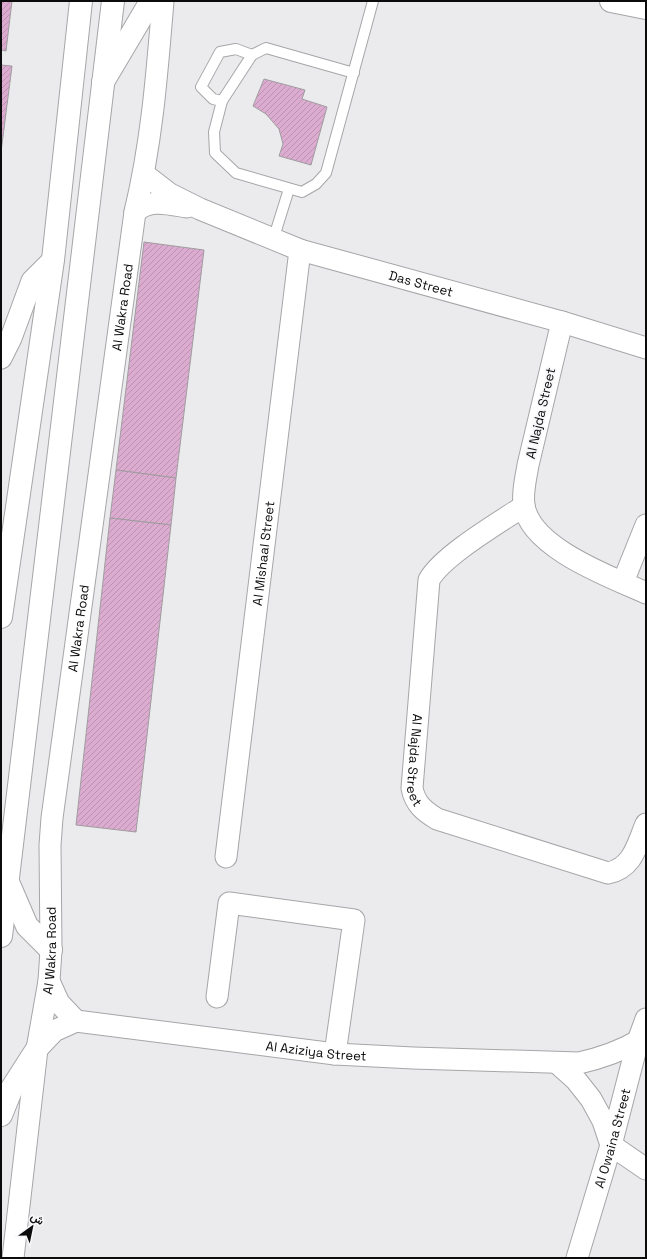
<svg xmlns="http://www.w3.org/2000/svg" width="647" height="1259" viewBox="0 0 647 1259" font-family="'Space Grotesk',Vazirmatn,sans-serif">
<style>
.building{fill:url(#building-hatch);stroke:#9f9d9f}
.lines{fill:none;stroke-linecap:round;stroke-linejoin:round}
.service-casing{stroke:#a6a6a9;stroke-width:12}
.minor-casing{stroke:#a6a6a9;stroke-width:23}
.tertiary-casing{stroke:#a6a6a9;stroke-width:24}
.trunk-casing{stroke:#a6a6a9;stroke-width:24}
.service{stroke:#fff;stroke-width:10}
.minor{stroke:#fff;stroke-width:21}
.tertiary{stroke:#fff;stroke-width:22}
.trunk{stroke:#fff;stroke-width:22}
.labels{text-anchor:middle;stroke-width:3.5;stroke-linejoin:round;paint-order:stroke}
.street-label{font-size:13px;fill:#0b0b0c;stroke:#f8f8fb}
</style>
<defs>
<pattern id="building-hatch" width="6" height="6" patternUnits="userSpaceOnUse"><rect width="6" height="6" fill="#dbabd0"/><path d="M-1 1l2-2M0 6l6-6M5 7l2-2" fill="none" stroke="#bb92b1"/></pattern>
</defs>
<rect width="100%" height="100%" fill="#ebebee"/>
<g class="building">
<path d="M 1,1 L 12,1 L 6,51 L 1,50 Z"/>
<path d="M 1,65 L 12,66 L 1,152 Z"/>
<path d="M 264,79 L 305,90 L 302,99 L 327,107 L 311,165 L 279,156 L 283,144 L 279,129 L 266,114 L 253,106 Z"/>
<path d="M 144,242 L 204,250 L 176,478 L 116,470 Z"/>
<path d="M 116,470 L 176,478 L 171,525 L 110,518 Z"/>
<path d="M 110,518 L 171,525 L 136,832 L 76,825 Z"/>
</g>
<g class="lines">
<g class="service-casing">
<g id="service">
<path d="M 354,73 L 266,48 L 252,55 L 222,101 L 214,132 L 215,153 L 236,173 L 302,192 L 316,184 L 326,173 L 373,1"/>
<path d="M 222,101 L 213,99 L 201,87 L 220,52 L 236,49 L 252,55"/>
<path d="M 273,240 L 289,189"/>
</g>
</g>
<g class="minor-casing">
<g id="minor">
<path id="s1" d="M 144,174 L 170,194 L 200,209 L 300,250 L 562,322 L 646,348"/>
<path d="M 135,212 C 149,198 169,204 187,207"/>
<path d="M 562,322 L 528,465 C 526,478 522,492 524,505 C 530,548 611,577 646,593"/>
<path d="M 1,358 L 11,338 L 32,281 L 53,260"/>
<path id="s2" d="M 524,506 C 500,522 442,556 429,580 L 412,788 C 415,804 424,811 437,819 L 608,873 C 633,868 637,845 646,824"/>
<path d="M 623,582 L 646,525"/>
<path id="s3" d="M 226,857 L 300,250"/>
<path d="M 49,981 L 59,1003 L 76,1021"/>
<path d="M 217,997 L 229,903 L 354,920 L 335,1054"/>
<path id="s4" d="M 37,1049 L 54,1031 L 76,1021 L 335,1054 L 413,1058 L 579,1063 C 601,1058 619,1052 638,1041"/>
<path d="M 557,1063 L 576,1080 L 591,1099 L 603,1121 L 611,1145 L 646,1169"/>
<path id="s5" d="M 13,1258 L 37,1049 L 49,981 L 51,950 L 50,845 L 52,818 L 135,212 C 152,141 157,74 163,1"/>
<path id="s6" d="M 577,1258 L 611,1145 L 638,1041 L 646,1019"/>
</g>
</g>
<g class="tertiary-casing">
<g id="tertiary">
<path d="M 611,1 L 646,8"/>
<path d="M 103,82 L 151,1"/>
</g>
</g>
<g class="trunk-casing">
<g id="trunk">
<path d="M 1,617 L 53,260 L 81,1"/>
<path d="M 8,882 L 27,926 L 51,950"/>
<path d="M 1,936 L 113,1"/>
<path d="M 1,1115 L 12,1088 L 37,1049"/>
</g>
</g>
<use href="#service" class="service"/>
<use href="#minor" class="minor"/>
<use href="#tertiary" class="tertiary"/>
<use href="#trunk" class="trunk"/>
</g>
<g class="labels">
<g class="street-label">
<text dy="5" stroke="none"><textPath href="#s1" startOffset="300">Das Street</textPath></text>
<text dy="5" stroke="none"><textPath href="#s5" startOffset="958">Al Wakra Road</textPath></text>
<text transform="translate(540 413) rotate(-77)" y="5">Al Najda Street</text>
<text dy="5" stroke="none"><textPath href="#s3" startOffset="306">Al Mishaal Street</textPath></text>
<text dy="5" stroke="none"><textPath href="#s5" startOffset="634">Al Wakra Road</textPath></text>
<text dy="5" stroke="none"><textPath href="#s2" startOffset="302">Al Najda Street</textPath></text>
<text dy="5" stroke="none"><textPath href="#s5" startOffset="310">Al Wakra Road</textPath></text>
<text dy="5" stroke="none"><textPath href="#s4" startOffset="291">Al Aziziya Street</textPath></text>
<text dy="5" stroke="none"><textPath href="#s6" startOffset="125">Al Owaina Street</textPath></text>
</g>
</g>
<rect width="647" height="1259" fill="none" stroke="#0b0b0c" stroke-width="4"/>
<g transform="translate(32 1227) rotate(33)" stroke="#f8f8fb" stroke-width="3" paint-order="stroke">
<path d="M0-3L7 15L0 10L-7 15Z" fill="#0b0b0c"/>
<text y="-6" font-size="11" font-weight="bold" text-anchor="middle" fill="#0b0b0c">ش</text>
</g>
</svg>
